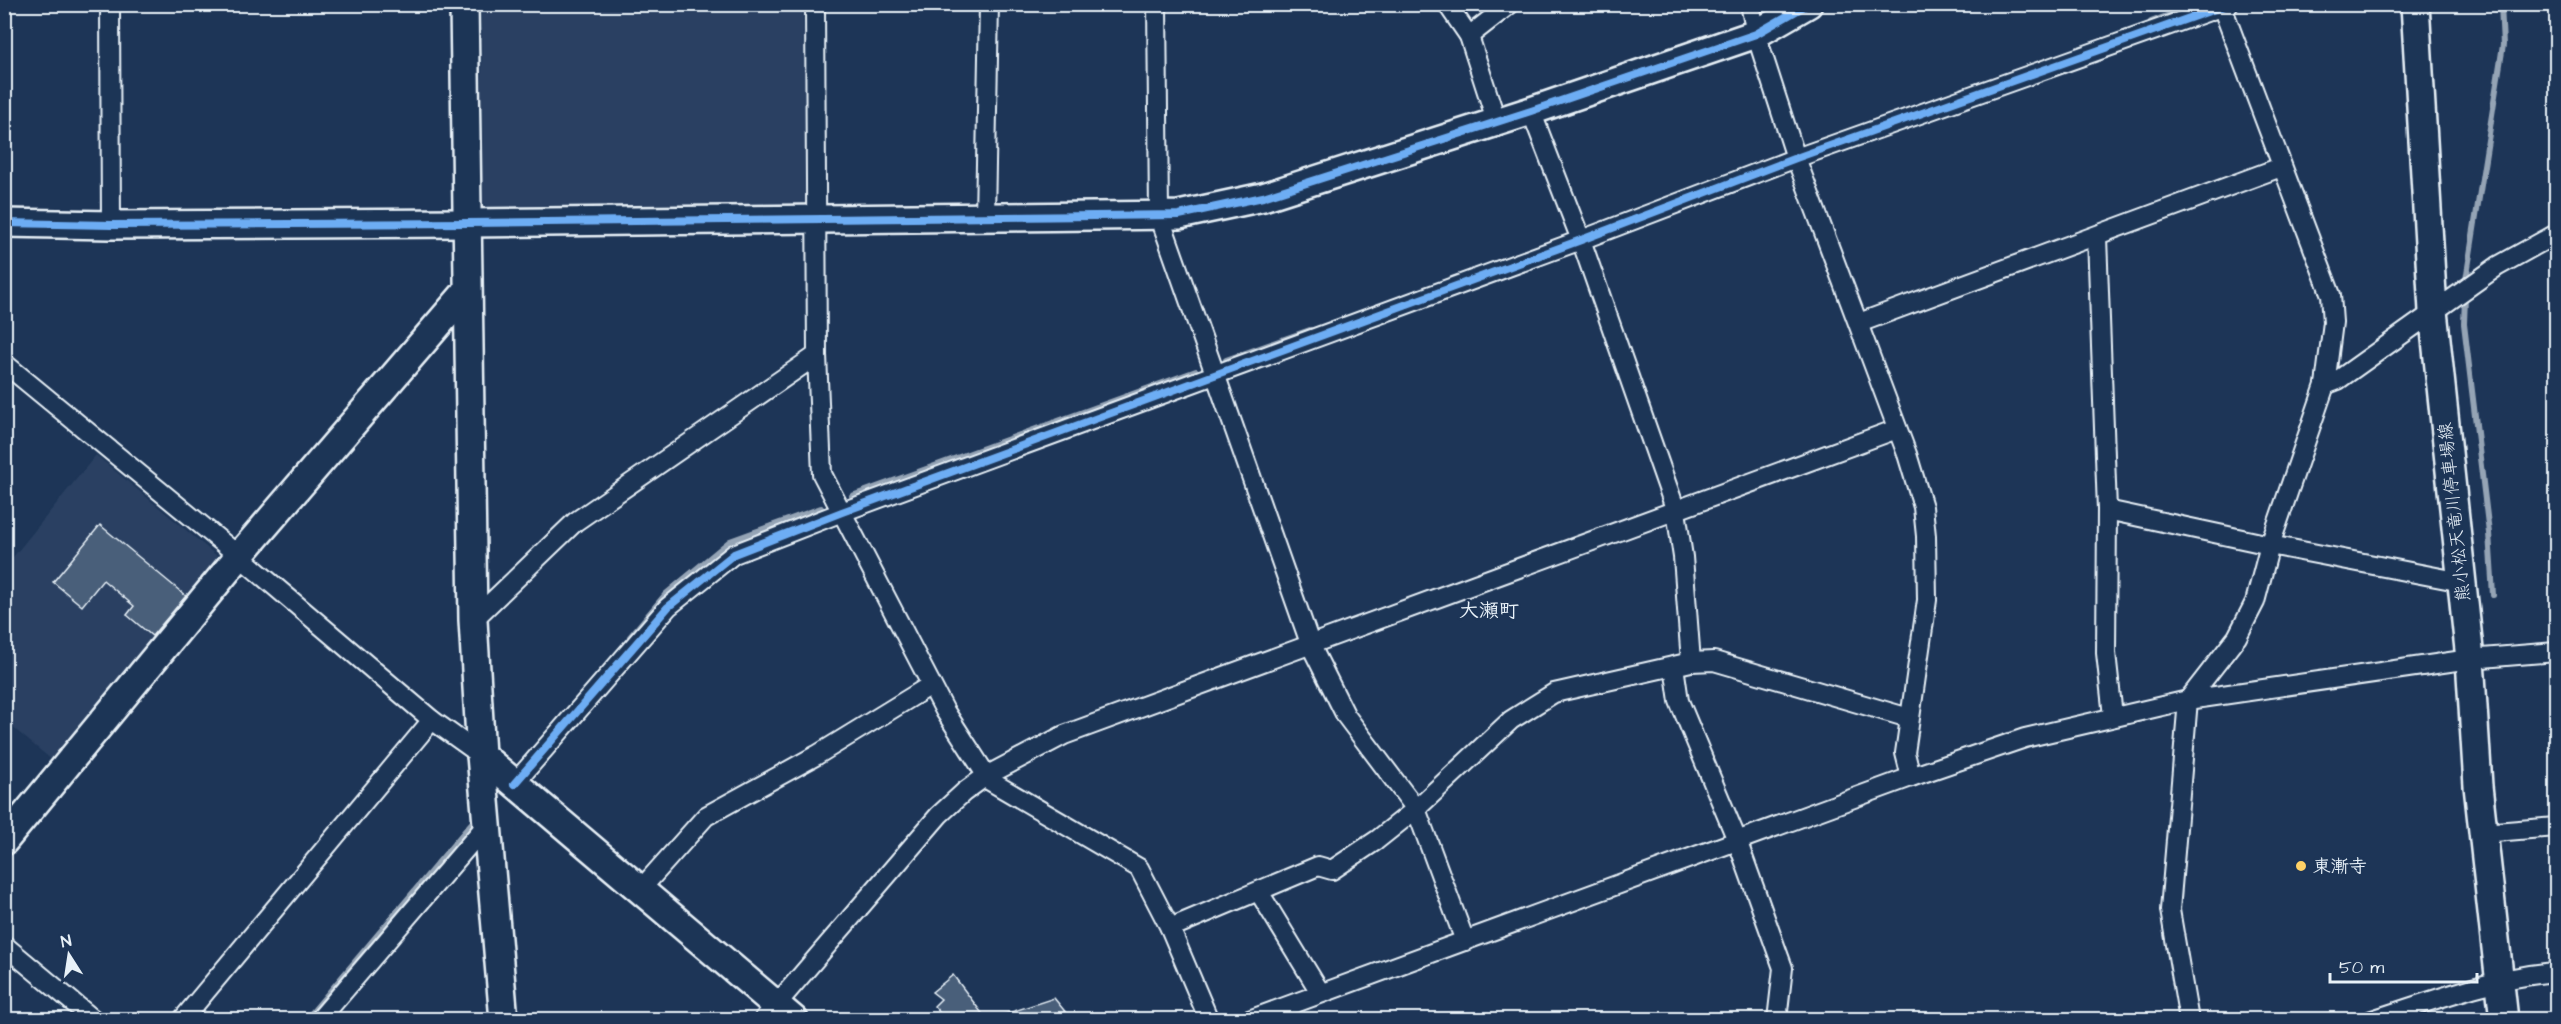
<svg xmlns="http://www.w3.org/2000/svg" width="2561" height="1024" viewBox="0 0 2561 1024" font-family="'Architects Daughter','Klee One',sans-serif">
<style>
.built{fill:#2a4162}
.lines{fill:none;stroke-linecap:round;stroke-linejoin:round}
.stream{stroke:#95a4b5;stroke-width:6}
.building{fill:#495e7a;stroke:#e8f1f8;stroke-width:1.5}
.street-casing{stroke:#e8f1f8;stroke-width:22}
.secondary-casing{stroke:#e8f1f8;stroke-width:32}
.street{stroke:#1d3557;stroke-width:18}
.secondary{stroke:#1d3557;stroke-width:27}
.cycleway-casing{stroke:#1d3557;stroke-width:11}
.cycleway{stroke:#6dadf4;stroke-width:8}
.poi-dot{fill:#ffd166;stroke:#1d3557;stroke-width:2}
.labels{text-anchor:middle;stroke-width:4.5;stroke-linejoin:round;paint-order:stroke}
.street-label{font-size:18px;fill:#e8f1f8;stroke:#1d3557}
.poi-label{font-size:18px;font-weight:bold;fill:#e8f1f8;stroke:#1d3557;text-anchor:start}
.neighbourhood-label{font-size:20px;font-weight:bold;fill:#e8f1f8;stroke:#1d3557}
</style>
<rect width="100%" height="100%" fill="#1d3557"/>
<filter id="ink" filterUnits="userSpaceOnUse"><feTurbulence type="fractalNoise" baseFrequency=".0167" numOctaves="2"/><feDisplacementMap in="SourceGraphic" scale="12" xChannelSelector="R" yChannelSelector="G"/><feConvolveMatrix kernelMatrix="1 2 1 2 8 2 1 2 1" color-interpolation-filters="sRGB"/></filter>
<g filter="url(#ink)">
<g class="built">
<path d="M 481,5 L 803,5 L 807,203 L 801,209 L 492,212 L 483,203 Z"/>
<path d="M 96,455 L 217,556 L 216,563 L 52,760 L 5,721 L 5,567 Z"/>
</g>
<g class="lines">
<g class="stream">
<path d="M 2151,22 L 2198,4"/>
<path d="M 2466,280 L 2503,45 L 2501,4"/>
<path d="M 2465,296 L 2464,324 L 2489,533 L 2493,595"/>
<path d="M 1226,360 L 1310,330"/>
<path d="M 852,496 L 1196,371"/>
<path d="M 630,637 L 666,594 L 730,541 L 821,508"/>
<path d="M 306,1020 L 471,824"/>
</g>
</g>
<g class="building">
<path d="M 100,525 L 186,596 L 152,636 L 127,615 L 134,606 L 103,580 L 82,606 L 53,582 Z"/>
<path d="M 953,975 L 987,1020 L 946,1020 L 934,1006 L 941,999 L 932,992 Z"/>
<path d="M 1054,998 L 1072,1020 L 999,1020 L 999,1016 Z"/>
</g>
<g class="lines">
<g class="street-casing">
<g id="street">
<path d="M 110,4 L 111,225"/>
<path d="M 815,4 L 817,355 L 822,474 L 945,711 L 990,781 L 1139,868 L 1170,928 L 1209,1020"/>
<path d="M 1157,4 L 1159,215 L 1311,646 L 1346,716 L 1416,809 L 1465,941"/>
<path d="M 1447,4 L 1469,36 L 1497,123"/>
<path d="M 1750,4 L 1756,34 L 1796,158 L 1907,454 L 1923,507 L 1926,536 L 1927,600 L 1905,753 L 1911,777"/>
<path d="M 1469,36 L 1510,4"/>
<path d="M 1531,111 L 1581,240 L 1676,511 L 1683,557 L 1691,662"/>
<path d="M 985,217 L 989,4"/>
<path d="M 2097,237 L 2107,510 L 2106,653 L 2113,716"/>
<path d="M 1859,323 L 2281,167"/>
<path d="M 4,363 L 239,556 L 432,720 L 481,755"/>
<path d="M 2325,385 L 2338,380 L 2498,266 L 2556,234"/>
<path d="M 2107,510 L 2270,545 L 2462,582"/>
<path d="M 473,620 L 575,522 L 817,355"/>
<path d="M 1674,666 L 1679,701 L 1737,840 L 1783,968 L 1777,1020"/>
<path d="M 514,784 L 668,607 L 734,554 L 842,512 L 1581,240 L 1796,158 L 2229,4"/>
<path d="M 2483,833 L 2556,827"/>
<path d="M 640,890 L 706,816 L 817,755 L 931,685"/>
<path d="M 1259,892 L 1320,992"/>
<path d="M 1170,928 L 1318,866 L 1332,870 L 1377,840 L 1416,809 L 1511,720 L 1554,693 L 1691,662 L 1714,661 L 1909,718"/>
<path d="M 4,945 L 94,1020"/>
<path d="M 182,1020 L 432,720"/>
<path d="M 319,1020 L 487,824"/>
<path d="M 763,1020 L 939,815 L 964,792 L 986,776 L 1064,735 L 1897,429"/>
<path d="M 1249,1020 L 1911,777 L 2025,738 L 2188,700 L 2470,659 L 2556,652"/>
<path d="M 2189,1020 L 2170,910 L 2188,700 L 2237,637 L 2255,602 L 2270,545 L 2325,385 L 2333,322 L 2331,295 L 2221,4"/>
<path d="M 2372,1020 C 2432,1001 2494,977 2556,972"/>
</g>
</g>
<g class="secondary-casing">
<g id="secondary">
<path d="M 464,4 L 473,620 L 481,755 L 504,1020"/>
<path d="M 2415,4 L 2433,311 L 2470,659 L 2478,786 L 2504,1020"/>
<path d="M 4,223 L 111,225 L 467,223 L 1179,215 L 1263,197 L 1531,111 L 1756,34 L 1808,4"/>
<path d="M 481,755 L 794,1020"/>
<path d="M 4,841 L 239,556 L 467,291"/>
</g>
</g>
<use href="#street" class="street"/>
<use href="#secondary" class="secondary"/>
<g class="cycleway-casing">
<g id="cycleway">
<path d="M 4,223 L 111,225 L 467,223 L 1179,215 L 1263,197 L 1531,111 L 1756,34 L 1808,4"/>
<path d="M 514,784 L 668,607 L 734,554 L 842,512 L 1581,240 L 1796,158 L 2229,4"/>
</g>
</g>
<use href="#cycleway" class="cycleway"/>
</g>
</g>
<circle class="poi-dot" cx="2301" cy="866" r="6"/>
<g class="labels">
<g class="street-label">
<text transform="translate(2454 512) rotate(-96)" y="6">熊小松天竜川停車場線</text>
</g>
<g class="poi-label">
<text x="2313" y="872">東漸寺</text>
</g>
<g class="neighbourhood-label">
<text x="1489" y="617">大瀬町</text>
</g>
</g>
<rect width="2561" height="1024" fill="none" stroke="#1d3557" stroke-width="24"/>
<rect x="12" y="12" width="2537" height="1000" fill="none" stroke="#e8f1f8" stroke-width="2" filter="url(#ink)"/>
<g transform="translate(69 955) rotate(348)" stroke="#1d3557" stroke-width="4.5" paint-order="stroke">
<path d="M0-4.5L10 22L0 15L-10 22Z" fill="#e8f1f8"/>
<text y="-9" font-size="16" font-weight="bold" text-anchor="middle" fill="#e8f1f8">N</text>
</g>
<path d="M2330 973v9h147v-9" fill="none" stroke="#e8f1f8" stroke-width="3"/>
<text x="2339" y="973" font-size="18" fill="#e8f1f8" stroke="#1d3557" stroke-width="4.5" paint-order="stroke">50 m</text>
</svg>
